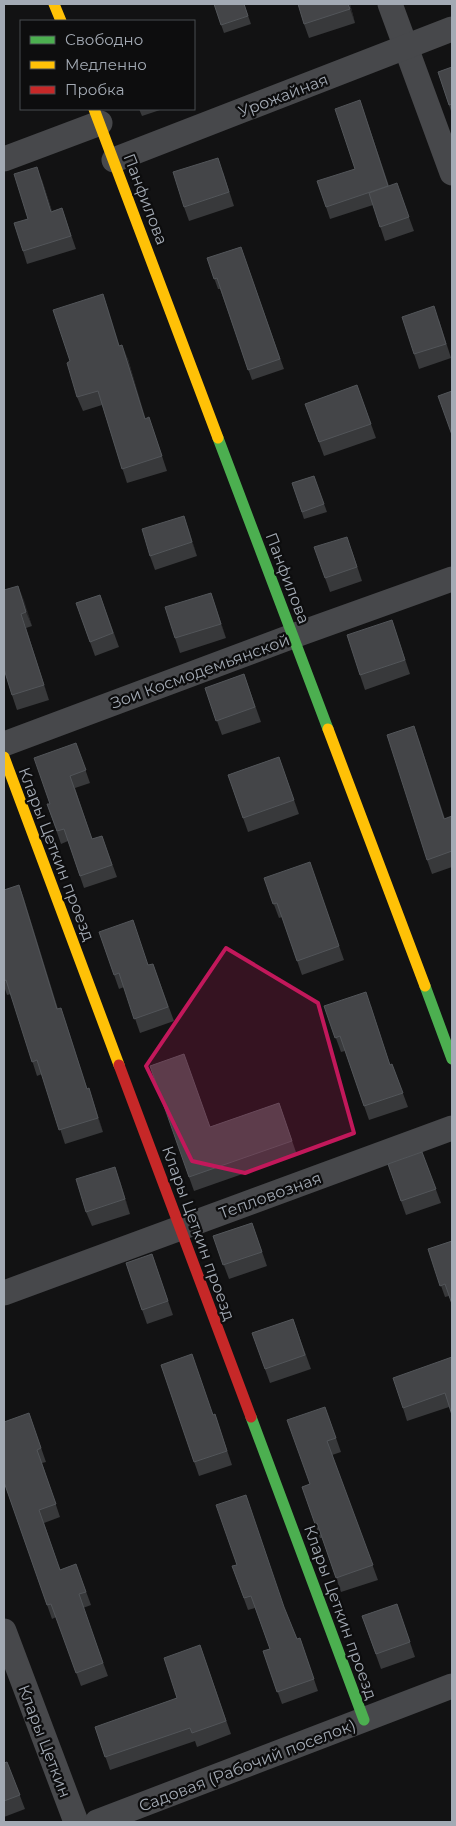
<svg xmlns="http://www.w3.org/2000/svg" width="456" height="1826" viewBox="0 0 456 1826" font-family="Montserrat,sans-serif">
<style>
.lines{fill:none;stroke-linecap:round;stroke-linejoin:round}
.street{stroke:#47484b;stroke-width:25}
.fast{stroke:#4caf50;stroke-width:11}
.slow{stroke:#ffc107;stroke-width:11}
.jam{stroke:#c62828;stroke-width:11}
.wall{fill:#38393b}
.shaded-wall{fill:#242426}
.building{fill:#444548;stroke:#525559}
.marked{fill:#c2185b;fill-opacity:0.2;stroke:#c2185b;stroke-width:4;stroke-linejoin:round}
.labels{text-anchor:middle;stroke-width:4.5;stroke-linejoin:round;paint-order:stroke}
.street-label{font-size:16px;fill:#a3aab4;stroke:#0d0d0e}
</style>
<rect width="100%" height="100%" fill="#121213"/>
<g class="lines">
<g class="street">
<path d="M 390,4 L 452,173"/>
<path d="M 4,159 L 100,123"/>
<path d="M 114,160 L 452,29"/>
<path d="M 4,744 L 293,636 L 452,579"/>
<path d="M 4,1293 L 452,1128"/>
<path d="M 4,1631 L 76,1822"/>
<path d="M 97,1822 L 452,1686"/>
</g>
<g class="fast">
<path d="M 218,438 L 328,729"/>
<path d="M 425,986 L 452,1059"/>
<path d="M 251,1417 L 364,1720"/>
</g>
<g class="slow">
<path d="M 54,4 L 61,21"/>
<path d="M 94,109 L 218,438"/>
<path d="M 328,729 L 425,986"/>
<path d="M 4,757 L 119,1065"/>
</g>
<path class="jam" d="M 119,1065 L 251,1417"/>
</g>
<g class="wall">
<path d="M 214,4 L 244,4 L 251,24 L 224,33 Z"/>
<path d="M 350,4 L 355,23 L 309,38 L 304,24 Z"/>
<path d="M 452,67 L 452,114 L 438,72 Z"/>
<path d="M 360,100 L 389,186 L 402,198 L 414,231 L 385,241 L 373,205 L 330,219 L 326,207 L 355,169 Z"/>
<path d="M 139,109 L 163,109 L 142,116 Z"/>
<path d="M 223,172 L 234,206 L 189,221 L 184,207 Z"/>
<path d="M 42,180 L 52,211 L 62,208 L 76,249 L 27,264 L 23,251 L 28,219 Z"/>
<path d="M 241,247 L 284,369 L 252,380 L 220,289 L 218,289 L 207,258 Z"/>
<path d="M 103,294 L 119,346 L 128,359 L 145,419 L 154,432 L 167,471 L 127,483 L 102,405 L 83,411 L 77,397 L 70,361 Z"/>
<path d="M 439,320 L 451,358 L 419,369 L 414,354 Z"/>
<path d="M 357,385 L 376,438 L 324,456 L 305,404 Z"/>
<path d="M 314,476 L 327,512 L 304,519 L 292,483 Z"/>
<path d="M 184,516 L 197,556 L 155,570 L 150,556 Z"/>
<path d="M 352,551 L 362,581 L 330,592 L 325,578 Z"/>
<path d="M 18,586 L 32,626 L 26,628 L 49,700 L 17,710 L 12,695 Z"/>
<path d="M 211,593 L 226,638 L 180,653 L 175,638 Z"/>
<path d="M 100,595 L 119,647 L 95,656 L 76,603 Z"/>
<path d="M 392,620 L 410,674 L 365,690 L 360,675 Z"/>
<path d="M 244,674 L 261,722 L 222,735 L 205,688 Z"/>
<path d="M 419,740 L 445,819 L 452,816 L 452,867 L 432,874 L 427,860 Z"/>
<path d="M 76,743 L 90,783 L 75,788 L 92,839 L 102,836 L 117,877 L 84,888 L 68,841 L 61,844 L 47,804 L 50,804 Z"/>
<path d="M 279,757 L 299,814 L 248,832 L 228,775 Z"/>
<path d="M 315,877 L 344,960 L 302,975 L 282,917 L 279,918 L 264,878 Z"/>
<path d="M 19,885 L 24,899 L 58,1009 L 61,1008 L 87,1089 L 89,1088 L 103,1132 L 65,1144 L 42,1074 L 37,1076 L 11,994 L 7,995 L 4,986 L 4,890 Z"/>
<path d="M 99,932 L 149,965 L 153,964 L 174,1021 L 140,1033 L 124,987 L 119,989 Z"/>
<path d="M 324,1006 L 371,1006 L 390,1065 L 392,1064 L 408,1107 L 369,1120 L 345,1051 L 341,1052 Z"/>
<path d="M 279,1103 L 297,1155 L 194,1191 L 189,1177 L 210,1127 Z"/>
<path d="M 422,1152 L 441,1203 L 406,1215 L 388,1164 Z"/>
<path d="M 120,1181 L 130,1214 L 92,1226 L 86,1212 Z"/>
<path d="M 252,1223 L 267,1266 L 229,1279 L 213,1236 Z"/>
<path d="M 452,1241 L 449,1296 L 445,1297 L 428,1249 Z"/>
<path d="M 152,1254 L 173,1315 L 147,1324 L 126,1263 Z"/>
<path d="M 293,1319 L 311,1369 L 270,1383 L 252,1333 Z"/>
<path d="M 452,1357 L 449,1407 L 407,1421 L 403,1408 Z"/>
<path d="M 161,1365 L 213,1415 L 215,1414 L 232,1465 L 199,1476 Z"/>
<path d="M 325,1407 L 341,1452 L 332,1455 L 378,1580 L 341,1592 L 322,1538 L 320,1538 L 302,1487 L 310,1484 Z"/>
<path d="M 29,1413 L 46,1462 L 42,1463 L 60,1517 L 44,1523 L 60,1570 L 76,1564 L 91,1605 L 83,1608 L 108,1676 L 81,1686 L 56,1617 L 52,1619 L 4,1482 Z"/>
<path d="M 232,1566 L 286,1612 L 297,1639 L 300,1638 L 318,1691 L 282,1704 L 263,1651 L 270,1649 L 255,1608 L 248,1610 Z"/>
<path d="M 397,1604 L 415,1657 L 381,1669 L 362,1616 Z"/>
<path d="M 200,1645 L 231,1734 L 197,1747 L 195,1741 L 110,1770 L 95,1727 L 177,1698 Z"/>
<path d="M 7,1762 L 25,1809 L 4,1817 L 4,1763 Z"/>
</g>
<g class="shaded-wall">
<path d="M 348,4 L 350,4 L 355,23 L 350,9 Z"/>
<path d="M 37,167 L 42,180 L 56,224 L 51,212 Z"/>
<path d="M 103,294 L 108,308 L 124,360 L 119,346 Z"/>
<path d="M 122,345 L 128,359 L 150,433 L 145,419 Z"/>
<path d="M 184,516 L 189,530 L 197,556 L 192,542 Z"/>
<path d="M 18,586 L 24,600 L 32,626 L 26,612 Z"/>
<path d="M 211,593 L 216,607 L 226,638 L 221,624 Z"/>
<path d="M 21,614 L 26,628 L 49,700 L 44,685 Z"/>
<path d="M 414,726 L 419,740 L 449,833 L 444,819 Z"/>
<path d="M 19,885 L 24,899 L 62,1024 L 57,1009 Z"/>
<path d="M 61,1008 L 66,1022 L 92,1103 L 87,1089 Z"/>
<path d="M 89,1088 L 94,1103 L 103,1132 L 98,1118 Z"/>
<path d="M 115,1167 L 120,1181 L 130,1214 L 125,1199 Z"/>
</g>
<g class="building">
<path d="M 214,4 L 244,4 L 248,16 L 221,25 Z"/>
<path d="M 298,4 L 348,4 L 350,9 L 304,24 Z"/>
<path d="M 452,67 L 452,104 L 449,105 L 438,72 Z"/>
<path d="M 360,100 L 388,186 L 326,207 L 317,181 L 355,169 L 335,109 Z"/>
<path d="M 218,158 L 229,192 L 184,207 L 173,172 Z"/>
<path d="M 37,167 L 51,212 L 62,208 L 71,236 L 23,251 L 14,223 L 28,219 L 14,174 Z"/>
<path d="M 397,183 L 409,217 L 380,227 L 369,193 Z"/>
<path d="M 241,247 L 280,359 L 248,370 L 217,278 L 214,279 L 207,258 Z"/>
<path d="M 103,294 L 119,346 L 122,345 L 145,419 L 149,417 L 162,456 L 122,469 L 98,391 L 77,397 L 67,363 L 70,361 L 53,310 Z"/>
<path d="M 434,306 L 446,344 L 414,354 L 402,317 Z"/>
<path d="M 357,385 L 371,424 L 319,442 L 305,404 Z"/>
<path d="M 452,391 L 452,435 L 438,396 Z"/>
<path d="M 314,476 L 324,504 L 302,512 L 292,483 Z"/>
<path d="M 184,516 L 192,542 L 150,556 L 142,529 Z"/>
<path d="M 347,537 L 357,567 L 325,578 L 314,547 Z"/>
<path d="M 18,586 L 26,612 L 21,614 L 44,685 L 12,695 L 4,669 L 4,590 Z"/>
<path d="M 211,593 L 221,624 L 175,638 L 165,607 Z"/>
<path d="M 100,595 L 113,633 L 90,642 L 76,603 Z"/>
<path d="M 392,620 L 405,660 L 360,675 L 347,635 Z"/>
<path d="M 244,674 L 255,707 L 216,721 L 205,688 Z"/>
<path d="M 414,726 L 444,819 L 452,816 L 452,851 L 427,860 L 387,735 Z"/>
<path d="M 76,743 L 86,770 L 70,776 L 92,839 L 102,836 L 112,865 L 80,876 L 64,829 L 57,831 L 47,804 L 50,804 L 34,758 Z"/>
<path d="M 279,757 L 294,800 L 243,818 L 228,775 Z"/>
<path d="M 310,862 L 339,946 L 297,961 L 277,903 L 273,904 L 264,878 Z"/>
<path d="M 19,885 L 57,1009 L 61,1008 L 87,1089 L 89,1088 L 98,1118 L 59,1130 L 37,1060 L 32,1062 L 6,980 L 4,981 L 4,890 Z"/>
<path d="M 133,920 L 148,965 L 153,964 L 168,1007 L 134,1019 L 119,973 L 114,975 L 99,932 Z"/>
<path d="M 366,992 L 390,1065 L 392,1064 L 403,1093 L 364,1106 L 340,1036 L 335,1038 L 324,1006 Z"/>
<path d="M 184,1054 L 210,1127 L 279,1103 L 292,1141 L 189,1177 L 150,1066 Z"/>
<path d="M 422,1152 L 436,1189 L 401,1201 L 388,1164 Z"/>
<path d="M 115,1167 L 125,1199 L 86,1212 L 76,1179 Z"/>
<path d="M 252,1223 L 262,1252 L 223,1265 L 213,1236 Z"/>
<path d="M 452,1241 L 452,1304 L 445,1284 L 440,1286 L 428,1249 Z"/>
<path d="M 152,1254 L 168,1301 L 142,1310 L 126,1263 Z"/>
<path d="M 293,1319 L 305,1355 L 265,1369 L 252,1333 Z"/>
<path d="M 192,1354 L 213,1415 L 215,1414 L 227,1451 L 194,1462 L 161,1365 Z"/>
<path d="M 452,1357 L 452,1415 L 445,1393 L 403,1408 L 393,1378 Z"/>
<path d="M 325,1407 L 336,1438 L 327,1441 L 373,1565 L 336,1578 L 317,1523 L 315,1524 L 302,1487 L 310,1484 L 287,1420 Z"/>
<path d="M 29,1413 L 41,1448 L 37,1450 L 56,1504 L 39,1510 L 60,1570 L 76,1564 L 86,1592 L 79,1594 L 103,1663 L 76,1673 L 51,1604 L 47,1605 L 4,1482 L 4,1422 Z"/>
<path d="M 246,1495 L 284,1607 L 297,1639 L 300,1638 L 314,1679 L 277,1692 L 263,1651 L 270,1649 L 251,1596 L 244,1598 L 232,1566 L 237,1565 L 216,1505 Z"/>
<path d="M 397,1604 L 410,1642 L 376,1654 L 362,1616 Z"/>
<path d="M 200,1645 L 226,1721 L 192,1733 L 190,1728 L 105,1757 L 95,1727 L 177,1698 L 164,1658 Z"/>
<path d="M 7,1762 L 20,1795 L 4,1801 L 4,1763 Z"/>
</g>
<path class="marked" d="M 226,948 L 318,1003 L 354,1133 L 245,1173 L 192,1161 L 146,1066 Z"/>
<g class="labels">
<g class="street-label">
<text transform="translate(283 95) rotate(-21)" y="6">Урожайная</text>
<text transform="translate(146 199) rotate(69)" y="6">Панфилова</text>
<text transform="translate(288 578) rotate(69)" y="6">Панфилова</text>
<text transform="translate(200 671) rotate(-20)" y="6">Зои Космодемьянской</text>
<text transform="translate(57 854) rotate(69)" y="6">Клары Цеткин проезд</text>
<text transform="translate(270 1195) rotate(-20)" y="6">Тепловозная</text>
<text transform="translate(199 1233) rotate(70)" y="6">Клары Цеткин проезд</text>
<text transform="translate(341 1612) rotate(70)" y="6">Клары Цеткин проезд</text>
<text transform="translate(45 1741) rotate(69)" y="6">Клары Цеткин</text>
<text transform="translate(247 1765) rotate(-21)" y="6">Садовая (Рабочий поселок)</text>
</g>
</g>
<rect width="456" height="1826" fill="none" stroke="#a3aab4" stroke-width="10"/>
<rect x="20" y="20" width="175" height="90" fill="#0d0d0e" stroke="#494c50"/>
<rect x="30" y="36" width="25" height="8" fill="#4caf50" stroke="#494c50"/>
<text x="65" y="45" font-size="15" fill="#a3aab4">Свободно</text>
<rect x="30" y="61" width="25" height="8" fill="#ffc107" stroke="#494c50"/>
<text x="65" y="70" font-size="15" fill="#a3aab4">Медленно</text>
<rect x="30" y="86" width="25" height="8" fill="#c62828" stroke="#494c50"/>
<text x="65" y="95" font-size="15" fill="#a3aab4">Пробка</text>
</svg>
